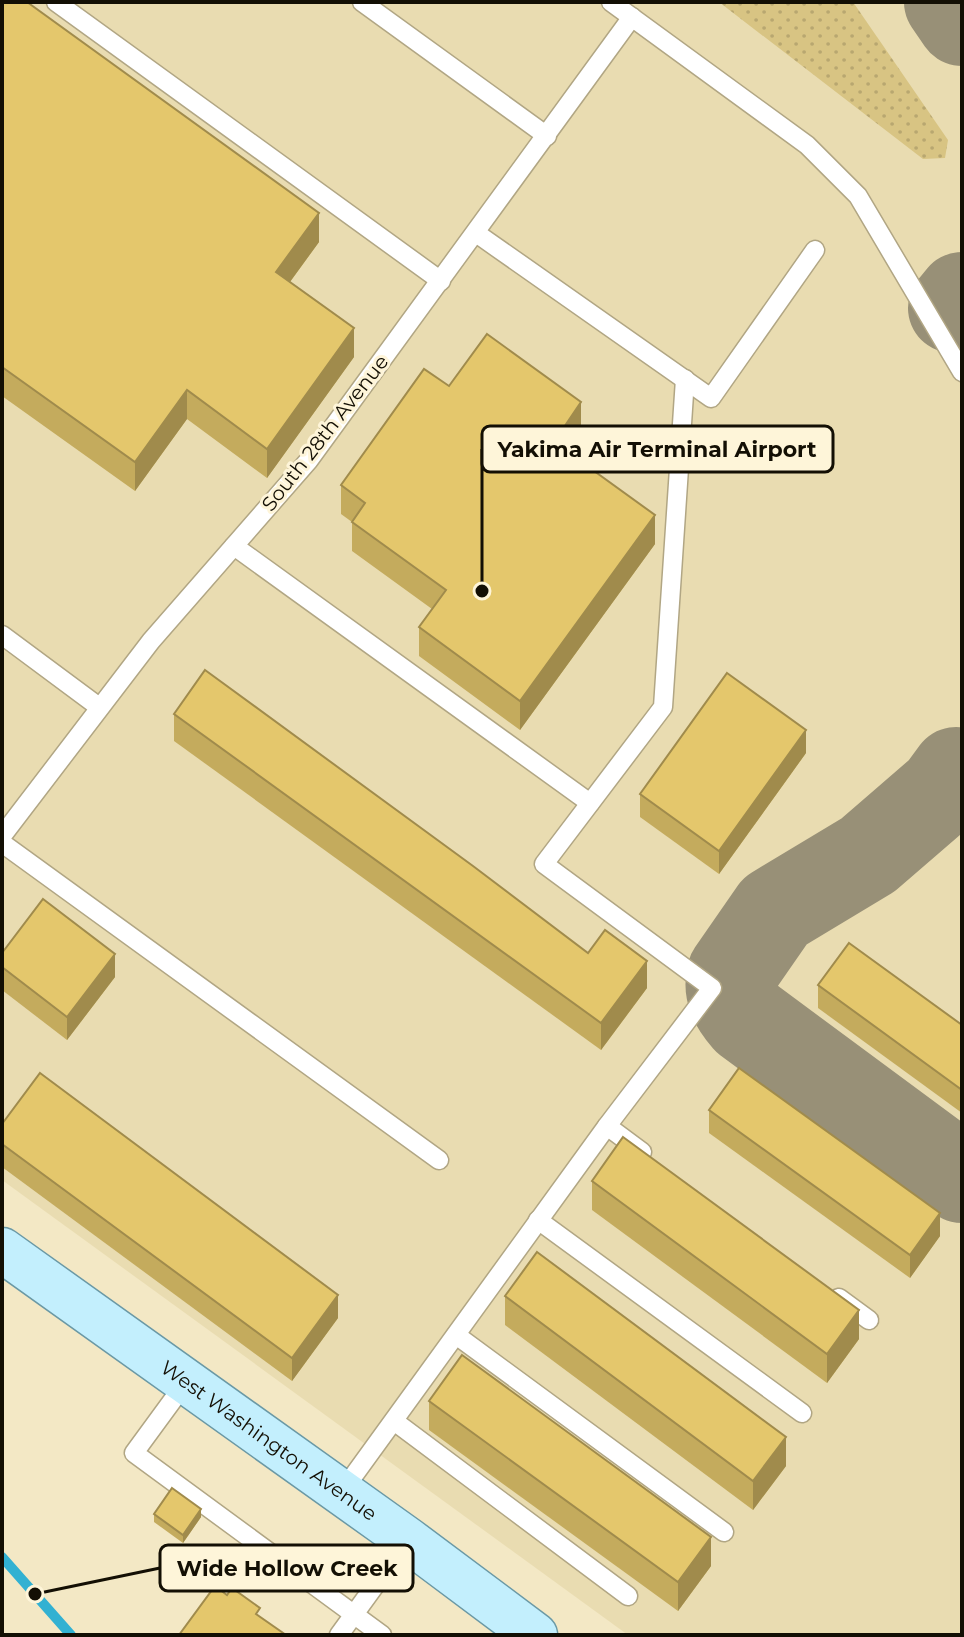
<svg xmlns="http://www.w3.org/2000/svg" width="964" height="1637" viewBox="0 0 964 1637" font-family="Montserrat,sans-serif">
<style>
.built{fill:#e9dcb1}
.grass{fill:url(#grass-dots)}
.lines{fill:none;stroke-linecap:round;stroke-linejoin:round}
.stream{stroke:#32b1d2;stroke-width:10}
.taxiway{stroke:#989077;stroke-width:90}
.lane-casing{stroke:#b1a684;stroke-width:21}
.primary-casing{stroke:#6b99a5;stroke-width:47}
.lane{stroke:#fff;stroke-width:18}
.primary{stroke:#c3effd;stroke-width:44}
.wall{fill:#c4ab5d}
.shaded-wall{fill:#a08b4c}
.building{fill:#e4c76c;stroke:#a08b4c;stroke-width:2}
.labels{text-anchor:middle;stroke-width:6;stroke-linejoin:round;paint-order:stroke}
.street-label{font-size:20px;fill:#130f04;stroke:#fef5d9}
.leader{fill:none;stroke:#130f04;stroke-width:3}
.callout-dot{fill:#130f04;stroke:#fef5d9;stroke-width:3}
.callout{fill:#fef5d9;stroke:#130f04;stroke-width:3}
.callout-label{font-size:22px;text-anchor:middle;font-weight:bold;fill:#130f04}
</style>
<defs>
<pattern id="grass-dots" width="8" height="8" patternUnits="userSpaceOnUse" patternTransform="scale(2)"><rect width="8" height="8" fill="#d8c483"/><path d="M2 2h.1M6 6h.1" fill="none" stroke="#b8a770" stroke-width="1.8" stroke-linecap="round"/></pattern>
</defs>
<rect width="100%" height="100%" fill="#f3e8c5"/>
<path class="built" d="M 2,2 L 962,2 L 962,1635 L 628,1635 L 2,1180 Z"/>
<path class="grass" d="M 719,2 L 853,2 L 948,140 L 945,158 L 923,159 Z"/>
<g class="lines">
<path class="stream" d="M 2,1557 L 71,1635"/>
<g class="taxiway">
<path d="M 949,2 L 962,21"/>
<path d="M 953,308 L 962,297"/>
<path d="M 956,772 L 942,791 L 868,855 L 775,911 L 732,973 C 727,992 735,1005 747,1019 L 962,1178"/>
</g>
<g class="lane-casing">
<g id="lane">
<path d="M 56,2 L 441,281"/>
<path d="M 362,2 L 547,136"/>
<path d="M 611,2 L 807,145 L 858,196 L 962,372"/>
<path d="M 476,233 L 711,398 L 815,250"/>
<path d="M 234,546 L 590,803"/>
<path d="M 2,635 L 99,707"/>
<path d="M 2,836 L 151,641 L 309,460 L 632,17"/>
<path d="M 2,843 L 439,1160"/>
<path d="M 607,1126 L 712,988 L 544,864 L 663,707 L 685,379"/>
<path d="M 538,1220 L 802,1413"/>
<path d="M 839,1298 L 869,1320"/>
<path d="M 456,1335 L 724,1532"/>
<path d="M 186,1382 L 134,1453 L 382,1635"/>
<path d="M 394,1421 L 628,1596"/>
<path d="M 341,1493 L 607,1126 L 642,1152"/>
<path d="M 339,1635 L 408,1540"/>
</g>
</g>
<g class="primary-casing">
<g id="primary">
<path id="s1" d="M 2,1250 L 408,1540 L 535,1635"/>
</g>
</g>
<use href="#lane" class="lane"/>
<use href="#primary" class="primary"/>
</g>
<g class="wall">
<path d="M 2,2 L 30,2 L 30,5 L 319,242 L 290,282 L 354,357 L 267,478 L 187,419 L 135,491 L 2,396 Z"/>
<path d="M 581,431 L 567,451 L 655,544 L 520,730 L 419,656 L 419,627 L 432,609 L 352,551 L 352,522 L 341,514 L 341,485 Z"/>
<path d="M 174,714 L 588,953 L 647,988 L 601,1050 L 174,741 Z"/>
<path d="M 806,753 L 719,874 L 640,817 L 640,794 Z"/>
<path d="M 2,953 L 115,977 L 67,1040 L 2,990 Z"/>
<path d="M 818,985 L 962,1025 L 962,1113 L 818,1008 Z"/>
<path d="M 709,1110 L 940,1236 L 910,1278 L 709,1133 Z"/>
<path d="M 2,1124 L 338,1318 L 292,1381 L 2,1167 Z"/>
<path d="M 592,1181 L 859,1339 L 827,1383 L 592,1210 Z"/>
<path d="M 505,1296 L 786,1466 L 753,1510 L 505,1325 Z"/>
<path d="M 429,1401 L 711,1566 L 678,1611 L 429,1430 Z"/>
<path d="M 154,1514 L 201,1517 L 183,1543 L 154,1522 Z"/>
</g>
<g class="shaded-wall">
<path d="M 319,213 L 319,242 L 276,301 L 276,272 Z"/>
<path d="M 354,328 L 354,357 L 267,478 L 267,449 Z"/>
<path d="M 187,390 L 187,419 L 135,491 L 135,462 Z"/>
<path d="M 581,402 L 581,431 L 554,471 L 554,442 Z"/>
<path d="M 655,515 L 655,544 L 520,730 L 520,701 Z"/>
<path d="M 806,730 L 806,753 L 719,874 L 719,851 Z"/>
<path d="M 115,954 L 115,977 L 67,1040 L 67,1017 Z"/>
<path d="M 647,961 L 647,988 L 601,1050 L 601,1023 Z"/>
<path d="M 940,1213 L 940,1236 L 910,1278 L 910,1255 Z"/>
<path d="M 338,1295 L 338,1318 L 292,1381 L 292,1358 Z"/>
<path d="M 859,1310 L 859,1339 L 827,1383 L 827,1354 Z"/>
<path d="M 786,1437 L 786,1466 L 753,1510 L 753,1481 Z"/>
<path d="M 201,1509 L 201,1517 L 183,1543 L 183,1535 Z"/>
<path d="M 711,1537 L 711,1566 L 678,1611 L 678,1582 Z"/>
</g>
<g class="building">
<path d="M 2,2 L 27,2 L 319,213 L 276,272 L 354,328 L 267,449 L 187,390 L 135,462 L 2,367 Z"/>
<path d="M 487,334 L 581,402 L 554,442 L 655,515 L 520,701 L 419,627 L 446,590 L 352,522 L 365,503 L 341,485 L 424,369 L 449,386 Z"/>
<path d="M 205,670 L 473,866 L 588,953 L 605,930 L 647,961 L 601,1023 L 174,714 Z"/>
<path d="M 727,673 L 806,730 L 719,851 L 640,794 Z"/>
<path d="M 43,899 L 115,954 L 67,1017 L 2,967 L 2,953 Z"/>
<path d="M 849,943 L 962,1025 L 962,1090 L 818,985 Z"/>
<path d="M 739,1068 L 940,1213 L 910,1255 L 709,1110 Z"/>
<path d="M 40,1073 L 338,1295 L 292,1358 L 2,1144 L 2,1124 Z"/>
<path d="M 623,1137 L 859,1310 L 827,1354 L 592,1181 Z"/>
<path d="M 537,1252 L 786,1437 L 753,1481 L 505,1296 Z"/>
<path d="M 462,1355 L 711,1537 L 678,1582 L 429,1401 Z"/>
<path d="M 172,1488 L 201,1509 L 183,1535 L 154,1514 Z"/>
<path d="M 215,1586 L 227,1595 L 232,1588 L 260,1608 L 256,1614 L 286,1635 L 179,1635 Z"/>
</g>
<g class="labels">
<g class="street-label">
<text transform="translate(325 433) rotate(-52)" y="7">South 28th Avenue</text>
<text dy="7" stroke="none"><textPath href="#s1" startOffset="328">West Washington Avenue</textPath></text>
</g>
</g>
<path class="leader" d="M482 591L482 449M35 1594L160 1568"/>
<g class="callout-dot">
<circle cx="482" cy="591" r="8"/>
<circle cx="35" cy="1594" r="8"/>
</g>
<g class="callout">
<rect x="482" y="426" width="351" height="46" rx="8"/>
<rect x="160" y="1545" width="253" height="46" rx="8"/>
</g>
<g class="callout-label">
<text x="657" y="457">Yakima Air Terminal Airport</text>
<text x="287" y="1576">Wide Hollow Creek</text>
</g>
<rect width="964" height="1637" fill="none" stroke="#130f04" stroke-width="8"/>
</svg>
